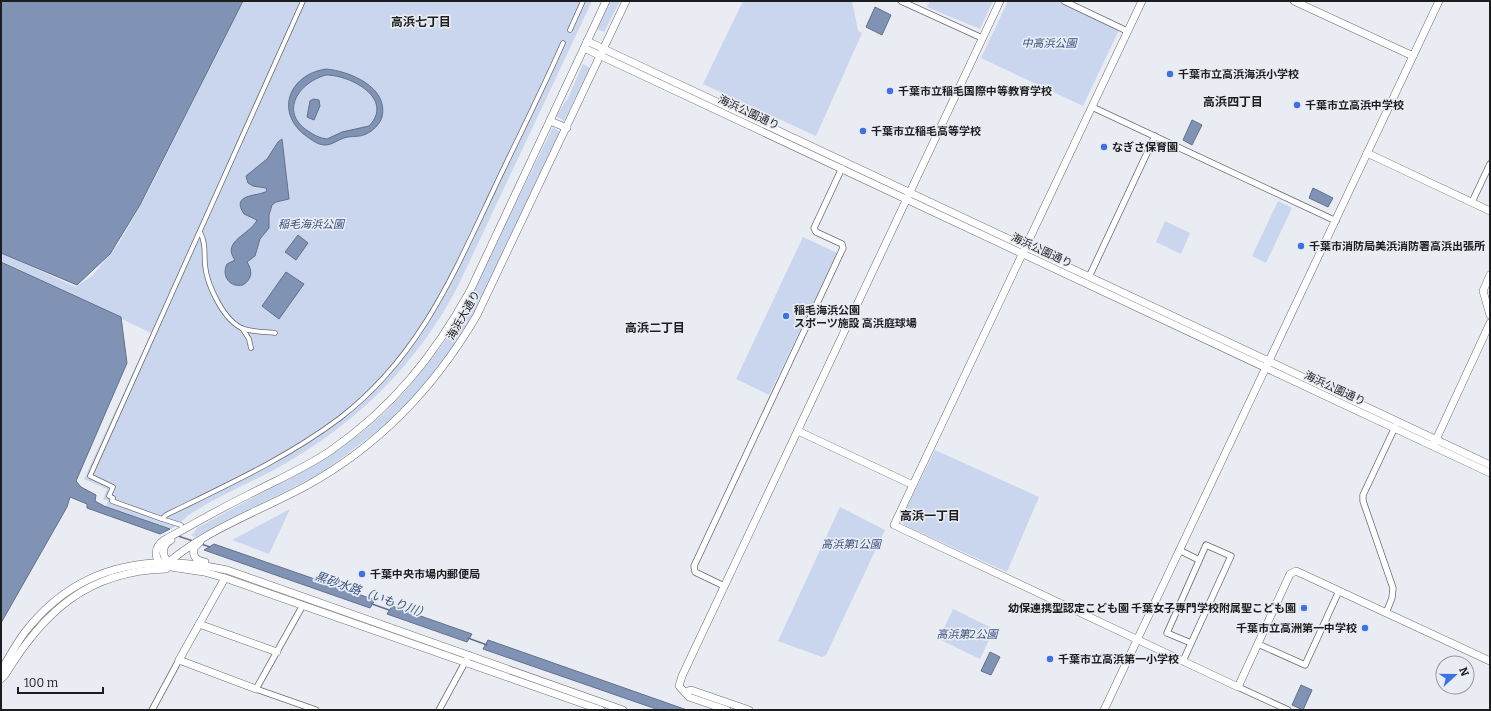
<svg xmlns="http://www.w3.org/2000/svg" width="1491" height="711" viewBox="0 0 1491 711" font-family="Bitter,'Noto Sans JP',serif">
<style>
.green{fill:#c9d6ed}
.water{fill:#8093b5;stroke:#627088;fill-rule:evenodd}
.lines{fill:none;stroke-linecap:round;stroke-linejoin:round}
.stream{stroke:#627088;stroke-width:1.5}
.pedestrian-casing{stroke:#696b70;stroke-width:5.5}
.minor-casing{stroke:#696b70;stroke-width:7}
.tertiary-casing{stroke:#696b70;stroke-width:8}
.pedestrian{stroke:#fff;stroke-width:4}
.minor{stroke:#fff;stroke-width:5.5}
.tertiary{stroke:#fff;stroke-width:7}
.poi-dot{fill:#3e72e2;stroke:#e9ecf2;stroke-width:1.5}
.labels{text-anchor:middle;stroke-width:3.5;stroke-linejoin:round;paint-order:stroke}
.park-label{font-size:11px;font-style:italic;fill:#385081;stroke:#e9ecf2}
.poi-label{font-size:11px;font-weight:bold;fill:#1c1d1f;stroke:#e9ecf2;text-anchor:start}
.street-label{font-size:11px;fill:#1c1d1f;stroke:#e9ecf2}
.neighbourhood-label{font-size:12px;font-weight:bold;fill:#1c1d1f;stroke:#e9ecf2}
.water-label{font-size:12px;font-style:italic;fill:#395182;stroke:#e9ecf2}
</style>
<rect width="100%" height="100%" fill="#e9ecf2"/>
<g class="green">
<path d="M 243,1 L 592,1 L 458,286 C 416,367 351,429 270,472 C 245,485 219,496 195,511 C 187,515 180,524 171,529 L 106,506 L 108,501 L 103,499 L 107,489 L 84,479 L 151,333 L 1,261 L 1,253 L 76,287 L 93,275 L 119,243 L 146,196 Z"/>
<path d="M 610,1 L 620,1 L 604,32 L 597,29 Z"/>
<path d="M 743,1 L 852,1 L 858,31 L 862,33 L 816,136 L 703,84 Z"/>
<path d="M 930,1 L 993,1 L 980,29 L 927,7 Z"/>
<path d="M 1008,1 L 1057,1 L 1119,30 L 1083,106 L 981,58 Z"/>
<path d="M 583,64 L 590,68 L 564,121 L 556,116 L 568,98 Z"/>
<path d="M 553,127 L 560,132 L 486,291 L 463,333 L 424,386 L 383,427 L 323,472 L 200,535 L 195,537 L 191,535 L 194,533 L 197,528 L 321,461 L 360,434 L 384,413 L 408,388 L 443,344 L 462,314 Z"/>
<path d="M 1278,201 L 1292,208 L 1266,263 L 1252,256 Z"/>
<path d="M 1165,221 L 1190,233 L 1181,254 L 1156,242 Z"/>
<path d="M 803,237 L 837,253 L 769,395 L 736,379 Z"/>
<path d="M 935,450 L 1039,497 L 1007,572 L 904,525 L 901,519 Z"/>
<path d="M 840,507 L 885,530 L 826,655 L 822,657 L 778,641 Z"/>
<path d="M 290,509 L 269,554 L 232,540 Z"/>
<path d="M 953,609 L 994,629 L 980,659 L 939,639 Z"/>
</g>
<g class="water">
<path d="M 1,1 L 243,1 L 140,205 L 110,254 L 77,285 L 1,253 Z"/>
<path d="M 875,7 L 891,15 L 882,35 L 866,27 Z"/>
<path d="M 326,69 C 349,71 389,87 382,117 C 380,124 373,131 366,134 C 360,137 354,136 348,137 C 340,138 333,145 325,145 C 319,145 313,141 309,138 C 274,115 287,75 326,69 ZM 326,75 C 351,75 395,99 369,126 L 342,132 L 327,139 C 319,138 314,135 308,131 C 278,111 300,82 326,75 Z"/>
<path d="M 313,99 L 319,100 L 320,106 L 314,120 L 307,117 L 310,101 Z"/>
<path d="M 1192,120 L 1202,125 L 1192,145 L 1183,140 Z"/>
<path d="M 282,139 L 289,199 L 276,202 L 272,205 L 269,215 L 269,228 L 260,239 L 255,256 L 247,262 C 253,271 252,279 243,285 C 230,288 221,276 227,264 L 235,260 C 221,241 250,235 257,220 L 244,214 C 230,193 258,197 267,191 L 266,188 L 253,186 L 248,183 L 246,176 L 267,159 L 278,142 Z"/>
<path d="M 1313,188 L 1333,198 L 1328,207 L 1309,198 Z"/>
<path d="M 298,235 L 308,243 L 296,260 L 285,252 Z"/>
<path d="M 1,262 L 121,317 L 127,363 L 76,481 L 81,487 L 96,495 L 95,501 L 104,506 L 170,529 L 160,534 L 87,508 L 87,504 L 70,497 L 67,507 L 1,623 Z"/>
<path d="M 286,272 L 304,284 L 279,319 L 262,306 Z"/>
<path d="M 214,544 L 375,600 L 370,608 L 204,550 Z"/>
<path d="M 392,606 L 472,634 L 467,642 L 387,614 Z"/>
<path d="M 488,640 L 687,710 L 659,710 L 483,649 Z"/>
<path d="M 990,652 L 1000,657 L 991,675 L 981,671 Z"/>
<path d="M 1301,685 L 1312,690 L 1303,710 L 1292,705 Z"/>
</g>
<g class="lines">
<g class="stream">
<path d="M 178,536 L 193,541"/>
<path d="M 201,544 L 210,547"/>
<path d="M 372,604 L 389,610"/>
<path d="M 468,638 L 487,645"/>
</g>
<g class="pedestrian-casing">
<g id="pedestrian">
<path d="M 570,30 L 583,1"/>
<path d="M 200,232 C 206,243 204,253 205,265 C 207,285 224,322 244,329 C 254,332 265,332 275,333"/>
<path d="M 242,328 L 249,339 L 251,348"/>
<path d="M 162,519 L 112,501 L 113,498 L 109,496 L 113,487 L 90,476 L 303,1"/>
<path d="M 181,525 L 162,519 L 166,515 C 225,486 287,458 340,418 C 418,358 452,278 493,191 C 516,142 541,93 563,43"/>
</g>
</g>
<g class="minor-casing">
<g id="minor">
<path d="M 901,1 L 982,38"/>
<path d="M 1064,1 L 1127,31"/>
<path d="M 1092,107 L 1336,221"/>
<path d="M 1472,202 L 1490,164"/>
<path d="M 1089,277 L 1155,136"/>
<path d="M 1179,550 L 1199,560"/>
<path d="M 724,586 L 695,572 L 694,566 L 843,248 L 842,244 L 816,232 L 814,228 L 842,168"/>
<path d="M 303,605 L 256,689 L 316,710"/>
<path d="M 1386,613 L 1392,598 L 1393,588 L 1363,501 L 1363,495 L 1396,425"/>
<path d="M 1258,644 L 1305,665 L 1339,591"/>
<path d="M 1183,661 L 1231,556 L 1206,545 L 1167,633 L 1191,643"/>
<path d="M 1238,687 L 1288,710"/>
<path d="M 152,710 L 179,660"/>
<path d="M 439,710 L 469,655"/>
</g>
</g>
<g class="tertiary-casing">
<g id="tertiary">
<path d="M 1142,1 L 894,525 L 1238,687 L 1290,574 L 1296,571 L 1490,661"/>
<path d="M 1294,1 L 1413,56"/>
<path d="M 587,41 L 1490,465"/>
<path d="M 584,48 L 1490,473"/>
<path d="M 550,121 L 567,128"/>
<path d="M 1367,153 L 1490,211"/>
<path d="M 1490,275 L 1483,291 L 1490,315"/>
<path d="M 798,431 L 913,485"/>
<path d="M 1434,444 L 1490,323"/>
<path d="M 200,542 L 194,548 C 192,557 197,561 205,562"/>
<path d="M 170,564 C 161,556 161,546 171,540"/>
<path d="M 162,568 C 202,531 258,512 306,486 C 379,446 435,387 477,315 L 626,1"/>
<path d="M 225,578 L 179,660 L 256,689"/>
<path d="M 199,624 L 277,652"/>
<path d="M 1,671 C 9,657 16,644 25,632 C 77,565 148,552 227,570 L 623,710"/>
<path d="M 1,679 L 5,675 C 44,611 88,571 166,569"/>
<path d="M 686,692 L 691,690 L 749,710"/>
<path d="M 601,710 L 225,578 L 204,572 L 164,566 C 153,559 154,547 164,540 C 192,525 221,508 250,494 C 277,480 305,468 330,451 C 392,408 434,356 470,291 L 606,1"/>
<path d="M 727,710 L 689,697 L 679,686 L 682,676 L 1000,1"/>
<path d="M 1104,710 L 1439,1"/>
</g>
</g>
<use href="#pedestrian" class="pedestrian"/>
<use href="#minor" class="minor"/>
<use href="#tertiary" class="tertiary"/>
</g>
<g class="poi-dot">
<circle cx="1170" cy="74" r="4"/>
<circle cx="890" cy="91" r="4"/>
<circle cx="1297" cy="105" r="4"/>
<circle cx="863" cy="131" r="4"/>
<circle cx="1104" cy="147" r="4"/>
<circle cx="1301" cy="246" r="4"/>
<circle cx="786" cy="316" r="4"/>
<circle cx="362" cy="574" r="4"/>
<circle cx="1304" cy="608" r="4"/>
<circle cx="1365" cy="628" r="4"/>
<circle cx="1050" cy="659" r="4"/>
</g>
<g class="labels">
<g class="park-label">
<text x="1049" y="47">中高浜公園</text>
<text x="311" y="228">稲毛海浜公園</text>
<text x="851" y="548">高浜第1公園</text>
<text x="967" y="638">高浜第2公園</text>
</g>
<g class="poi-label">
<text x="1178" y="78">千葉市立高浜海浜小学校</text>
<text x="898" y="95">千葉市立稲毛国際中等教育学校</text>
<text x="1305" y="109">千葉市立高浜中学校</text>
<text x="871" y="135">千葉市立稲毛高等学校</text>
<text x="1112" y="151">なぎさ保育園</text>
<text x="1309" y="250">千葉市消防局美浜消防署高浜出張所</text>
<text x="794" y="314">稲毛海浜公園<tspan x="794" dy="13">スポーツ施設 高浜庭球場</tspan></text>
<text x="370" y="578">千葉中央市場内郵便局</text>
<text x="1296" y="612" text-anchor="end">幼保連携型認定こども園 千葉女子専門学校附属聖こども園</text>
<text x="1357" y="632" text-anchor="end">千葉市立高洲第一中学校</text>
<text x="1058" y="663">千葉市立高浜第一小学校</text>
</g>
<g class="street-label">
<text transform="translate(749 112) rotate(25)" y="4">海浜公園通り</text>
<text transform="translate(1042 250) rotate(25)" y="4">海浜公園通り</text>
<text transform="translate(463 315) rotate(-60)" y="4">海浜大通り</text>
<text transform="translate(1335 388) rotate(25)" y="4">海浜公園通り</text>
</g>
<g class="neighbourhood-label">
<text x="421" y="26">高浜七丁目</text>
<text x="1233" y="106">高浜四丁目</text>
<text x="655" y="332">高浜二丁目</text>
<text x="930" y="520">高浜一丁目</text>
</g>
<g class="water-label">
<text transform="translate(372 595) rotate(19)" y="4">黒砂水路（いもり川）</text>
</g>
</g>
<rect width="1491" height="711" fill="none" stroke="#1c1d1f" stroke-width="4"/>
<g transform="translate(1455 675) rotate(69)"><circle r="19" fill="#e9ecf2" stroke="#97999e"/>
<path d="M0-3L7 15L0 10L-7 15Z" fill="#3e72e2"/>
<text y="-6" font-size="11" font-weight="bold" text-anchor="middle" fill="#1c1d1f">N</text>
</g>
<path d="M18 687v6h85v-6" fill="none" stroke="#1c1d1f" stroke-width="2"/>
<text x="24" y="687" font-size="12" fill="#1c1d1f" stroke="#e9ecf2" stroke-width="3" paint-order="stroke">100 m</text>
</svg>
